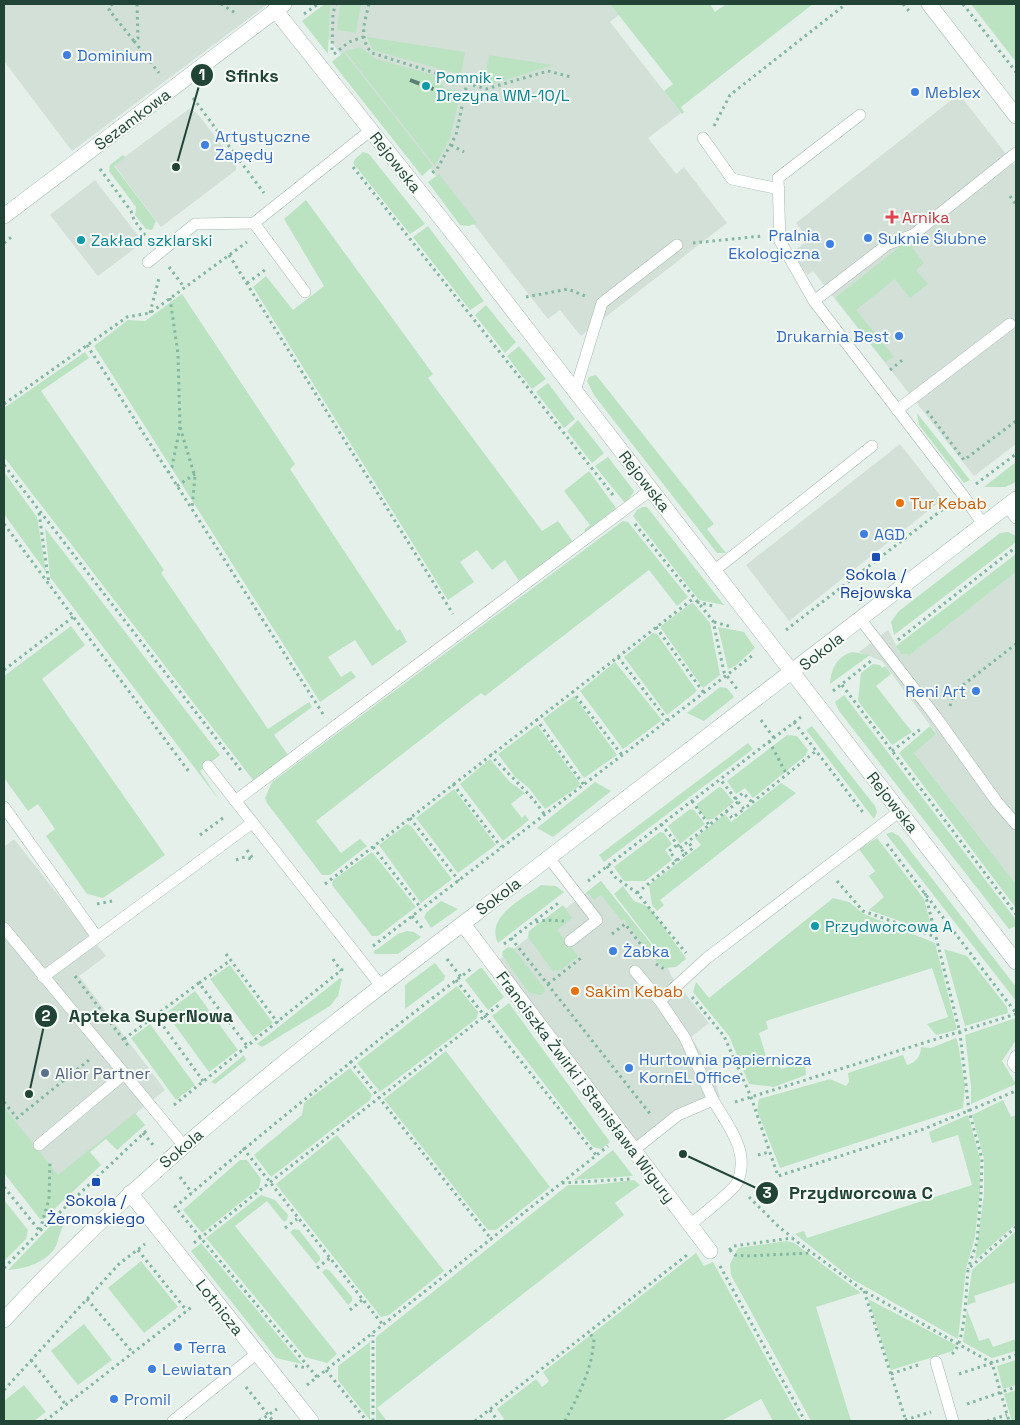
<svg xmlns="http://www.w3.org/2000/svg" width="1020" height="1425" viewBox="0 0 1020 1425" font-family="'Space Grotesk',sans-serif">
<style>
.built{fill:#d2e0d8}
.green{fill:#bbe3c2}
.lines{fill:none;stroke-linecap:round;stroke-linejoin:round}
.lane-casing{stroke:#a6b9b1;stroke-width:12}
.street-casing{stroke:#a6b9b1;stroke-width:16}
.secondary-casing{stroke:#a1bdb0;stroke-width:16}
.path{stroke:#81b7a1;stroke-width:3;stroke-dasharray:2.5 4;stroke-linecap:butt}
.lane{stroke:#fff;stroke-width:11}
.street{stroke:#fff;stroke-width:15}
.secondary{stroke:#fff;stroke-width:15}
.rail{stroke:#5c7f72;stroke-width:4;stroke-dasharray:10 5;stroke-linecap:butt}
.shop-dot{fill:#3f7fe0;stroke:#f6fbf8;stroke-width:2}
.culture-dot{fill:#0f9aa8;stroke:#f6fbf8;stroke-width:2}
.health-dot{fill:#e0444e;stroke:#f6fbf8;stroke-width:2}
.food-dot{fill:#e8710a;stroke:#f6fbf8;stroke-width:2}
.transit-dot{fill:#1a4fb4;stroke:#f6fbf8;stroke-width:2}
.service-dot{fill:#5c6f8a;stroke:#f6fbf8;stroke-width:2}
.labels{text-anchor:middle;stroke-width:4;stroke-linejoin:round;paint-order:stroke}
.shop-label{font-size:16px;fill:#366cbe;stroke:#f6fbf8;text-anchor:start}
.culture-label{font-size:16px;fill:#0d838f;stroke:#f6fbf8;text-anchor:start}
.street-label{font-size:16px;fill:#214437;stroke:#f6fbf8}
.health-label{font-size:16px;fill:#be3a42;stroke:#f6fbf8;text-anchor:start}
.food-label{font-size:16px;fill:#c56008;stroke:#f6fbf8;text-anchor:start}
.transit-label{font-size:16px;fill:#164399;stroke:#f6fbf8}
.service-label{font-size:16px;fill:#4e5e75;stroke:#f6fbf8;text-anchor:start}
.leader{fill:none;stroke:#214437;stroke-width:2}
.callout-dot{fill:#214437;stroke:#f6fbf8;stroke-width:2}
.mark-label{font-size:15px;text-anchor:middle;font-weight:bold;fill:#fff}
.callout-label{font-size:18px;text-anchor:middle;font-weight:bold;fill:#214437;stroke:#f6fbf8;stroke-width:4;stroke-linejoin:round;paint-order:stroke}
</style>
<rect width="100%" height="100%" fill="#e5f0ea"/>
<g class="built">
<path d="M 4,4 L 268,4 L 72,151 L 4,61 Z"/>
<path d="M 325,4 L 632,4 L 610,22 L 681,113 L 648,138 L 676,174 L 684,167 L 727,223 L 581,336 L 560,310 L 548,319 L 310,15 Z"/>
<path d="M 959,94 L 1016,167 L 1016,444 L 974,476 L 813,271 L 808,275 L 791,253 L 809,240 L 796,223 Z"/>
<path d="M 189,109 L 197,113 L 236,164 L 236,170 L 161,227 L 114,165 Z"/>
<path d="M 95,180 L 143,242 L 98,276 L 50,215 Z"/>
<path d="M 900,444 L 943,499 L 789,621 L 746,565 Z"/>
<path d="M 1016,572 L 1016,884 L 914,753 L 936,733 L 882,661 L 859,652 L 888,630 L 901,654 L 910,655 Z"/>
<path d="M 14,839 L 106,956 L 79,976 L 165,1090 L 58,1176 L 4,1109 L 4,847 Z"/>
<path d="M 601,881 L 666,964 L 672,977 L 709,1023 L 691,1037 L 711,1068 L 720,1097 L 710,1097 L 694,1102 L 676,1113 L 632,1147 L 494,964 Z"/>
</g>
<g class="green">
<path d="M 325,4 L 330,4 L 328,54 L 302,21 Z"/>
<path d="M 340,4 L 361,4 L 356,33 L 337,30 Z"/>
<path d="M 610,4 L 710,4 L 715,12 L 726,4 L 813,4 L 681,107 L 684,112 L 682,114 L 664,91 L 673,84 Z"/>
<path d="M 971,4 L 1016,4 L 1016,62 Z"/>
<path d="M 367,37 L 465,52 L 461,75 L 373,50 Z"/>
<path d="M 360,47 L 376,59 L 434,75 L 446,89 L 461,91 L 450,138 L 435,166 L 345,51 Z"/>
<path d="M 344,52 L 433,166 L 422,176 L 332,62 Z"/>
<path d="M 489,55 L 553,65 L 490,85 L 485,77 Z"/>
<path d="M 363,152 L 369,154 L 425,224 L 410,234 L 353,163 L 356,158 Z"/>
<path d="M 123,155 L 125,157 L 114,166 L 156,221 L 152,230 L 146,229 L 135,215 L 136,207 L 109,171 L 110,165 Z"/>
<path d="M 439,174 L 477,223 L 469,226 L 460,225 L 428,182 Z"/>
<path d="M 306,200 L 433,374 L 428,378 L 542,531 L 558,521 L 573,542 L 519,581 L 505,560 L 492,570 L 477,550 L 460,562 L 474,582 L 448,600 L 253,287 L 266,276 L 293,310 L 324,286 L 284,219 Z"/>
<path d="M 428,226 L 484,301 L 470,310 L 413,237 Z"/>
<path d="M 902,245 L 911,246 L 924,263 L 916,270 L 928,284 L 910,298 L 895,279 L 856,310 L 894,357 L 885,362 L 835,298 Z"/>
<path d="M 182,294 L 295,464 L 290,469 L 397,631 L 400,629 L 407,642 L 372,666 L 355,640 L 328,657 L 341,677 L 351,671 L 356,677 L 320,702 L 94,346 L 128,320 L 145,321 Z"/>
<path d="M 486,305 L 516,342 L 505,353 L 475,315 Z"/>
<path d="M 519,346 L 546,379 L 532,389 L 507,356 Z"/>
<path d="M 85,352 L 89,358 L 41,391 L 164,570 L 161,573 L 268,729 L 309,702 L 312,707 L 274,735 L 288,755 L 253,780 L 4,457 L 4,408 Z"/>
<path d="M 596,375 L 714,524 L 707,529 L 726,553 L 717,553 L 594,395 L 587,381 L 589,377 Z"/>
<path d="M 548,383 L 575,419 L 564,428 L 536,392 Z"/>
<path d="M 917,413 L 970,480 L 964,483 L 919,425 Z"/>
<path d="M 578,420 L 604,453 L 592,463 L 567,431 Z"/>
<path d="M 608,457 L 634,491 L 628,501 L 624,502 L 595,466 Z"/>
<path d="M 1016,462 L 1016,482 L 1005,487 L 984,487 Z"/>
<path d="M 589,471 L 616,508 L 586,532 L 584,530 L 590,525 L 564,491 Z"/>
<path d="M 4,472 L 37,517 L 46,572 L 4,514 Z"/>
<path d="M 643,507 L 647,507 L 724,605 L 699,600 L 633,516 L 637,510 Z"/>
<path d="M 623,521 L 628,522 L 688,597 L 677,606 L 649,570 L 485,696 L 481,693 L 316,821 L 341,853 L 360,839 L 367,846 L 330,875 L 322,875 L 267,803 L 265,798 L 272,782 Z"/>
<path d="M 45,528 L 220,755 L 200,771 L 219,800 L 50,577 Z"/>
<path d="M 1008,532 L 1016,536 L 1016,542 L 894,635 L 891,622 L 899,611 L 1000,533 Z"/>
<path d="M 1016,554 L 1016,572 L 910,655 L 901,654 L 896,646 Z"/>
<path d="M 693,603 L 710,623 L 720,675 L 703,688 L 661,628 L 661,626 L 690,604 Z"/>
<path d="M 71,626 L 85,645 L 42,679 L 165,855 L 103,898 L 87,894 L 46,836 L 55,829 L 38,804 L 28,811 L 4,778 L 4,676 Z"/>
<path d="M 718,627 L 744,632 L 755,648 L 735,666 L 728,669 Z"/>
<path d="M 653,633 L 657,634 L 697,691 L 667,715 L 624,657 Z"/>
<path d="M 853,652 L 870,655 L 830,684 C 831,668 837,656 853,652 Z"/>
<path d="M 615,662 L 662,720 L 623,749 L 580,691 Z"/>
<path d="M 873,664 L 880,665 L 882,668 L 885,666 L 891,674 L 876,686 L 912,732 L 892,745 L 858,701 L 861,673 Z"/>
<path d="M 720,687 L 727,688 L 734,697 L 704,721 L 687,713 Z"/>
<path d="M 844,695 L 1016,920 L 1016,926 L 1009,929 L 839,711 L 835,702 Z"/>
<path d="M 574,696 L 617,755 L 584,778 L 543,719 Z"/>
<path d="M 537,725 L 580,783 L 578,787 L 545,809 L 529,788 L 515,777 L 498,754 Z"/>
<path d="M 812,726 L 875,806 L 877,812 L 874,819 L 806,730 Z"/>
<path d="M 930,726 L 936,734 L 914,753 L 1016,884 L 1016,908 L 899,753 Z"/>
<path d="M 787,735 L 797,736 L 808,750 L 806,755 L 753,798 L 745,788 L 736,794 L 727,781 Z"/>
<path d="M 748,743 L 753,749 L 604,862 L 599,855 Z"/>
<path d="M 490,759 L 510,782 L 525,793 L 511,804 L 522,818 L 525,815 L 529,820 L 503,841 L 460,784 Z"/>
<path d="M 595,782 L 611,791 L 553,837 L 537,828 Z"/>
<path d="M 781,783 L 796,793 L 660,900 L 664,905 L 657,911 L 652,905 L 649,885 L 701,845 L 695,838 L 725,814 L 731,822 Z"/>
<path d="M 719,787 L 722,788 L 734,802 L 713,819 L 707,820 L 697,808 L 697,804 Z"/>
<path d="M 454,789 L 496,845 L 458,873 L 416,818 Z"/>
<path d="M 690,809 L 694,810 L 705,824 L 680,844 L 668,826 Z"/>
<path d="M 407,824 L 411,826 L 452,879 L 421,903 L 379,845 Z"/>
<path d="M 660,832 L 664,833 L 672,844 L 665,850 L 672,860 L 645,881 L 624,881 L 614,867 Z"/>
<path d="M 892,832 L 899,836 L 1016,987 L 1016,1001 L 886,834 Z"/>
<path d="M 877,838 L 924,899 L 933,933 L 869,910 L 884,897 L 869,876 L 875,871 L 859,849 Z"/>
<path d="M 372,852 L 416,907 L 378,936 L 372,936 L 332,885 L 333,880 Z"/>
<path d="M 601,881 L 656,950 L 651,955 L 624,919 L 622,921 L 601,895 L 594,900 L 587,892 Z"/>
<path d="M 541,885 L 556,886 L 564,892 L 498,943 C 485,916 523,899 541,885 Z"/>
<path d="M 623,886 L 634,901 L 649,907 L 685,957 L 686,959 L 676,967 L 665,968 L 655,960 L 658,951 L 614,894 Z"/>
<path d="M 833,898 L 849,902 L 864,914 L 935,943 L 957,1030 L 936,1035 L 927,1024 L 948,1017 L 932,968 L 766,1021 L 768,1029 L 759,1033 L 769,1066 L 779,1064 L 781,1069 L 805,1062 L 806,1075 L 774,1087 L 749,1084 L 729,1036 L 693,992 L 696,982 L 709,998 Z"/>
<path d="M 441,901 L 458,909 L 431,928 L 424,917 L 427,912 Z"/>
<path d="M 563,905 L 572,918 L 557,930 L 578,956 L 561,970 L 553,971 L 528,937 L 529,931 Z"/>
<path d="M 407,931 L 414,932 L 421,937 L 398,954 L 375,954 L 373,952 L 398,934 Z"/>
<path d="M 508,947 L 513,948 L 545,989 L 544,993 L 541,995 L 529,993 L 502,955 L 503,951 Z"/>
<path d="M 944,949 L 967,956 L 1007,1007 L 1008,1013 L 965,1026 Z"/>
<path d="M 435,963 L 445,976 L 444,980 L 405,1009 L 405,985 Z"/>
<path d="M 230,965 L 273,1023 L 253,1037 L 210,979 Z"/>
<path d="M 480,968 L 482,968 L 504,997 L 488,1010 L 465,980 Z"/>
<path d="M 340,978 L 342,979 L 338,996 L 330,1006 L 262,1047 L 257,1044 Z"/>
<path d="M 457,986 L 478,1012 L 477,1018 L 380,1092 L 357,1063 Z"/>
<path d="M 195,991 L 238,1050 L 209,1072 L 166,1013 Z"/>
<path d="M 509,1003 L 610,1142 L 601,1149 L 593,1147 L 492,1016 Z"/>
<path d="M 1016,1018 L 1016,1040 L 1002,1061 L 1016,1084 L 971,1104 L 971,1086 L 965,1035 Z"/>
<path d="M 150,1024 L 195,1085 L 176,1100 L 131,1038 Z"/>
<path d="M 956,1038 L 958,1043 L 965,1087 L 963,1108 L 780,1168 L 757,1110 L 759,1099 L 830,1079 L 846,1086 L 849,1082 L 848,1073 L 903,1055 L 907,1065 C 915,1063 921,1057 921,1047 L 931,1048 Z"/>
<path d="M 446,1051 L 550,1187 L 496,1230 L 488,1230 L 384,1099 Z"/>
<path d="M 244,1055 L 246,1060 L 215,1084 L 211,1082 Z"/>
<path d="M 350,1068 L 372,1095 L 370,1100 L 271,1177 L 254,1155 L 302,1115 L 304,1103 Z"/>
<path d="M 1003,1100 L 1011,1117 L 1016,1115 L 1016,1224 L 975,1260 L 984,1194 L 984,1159 L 972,1115 Z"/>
<path d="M 4,1107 L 58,1175 L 135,1113 L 145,1125 L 117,1150 L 106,1139 L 90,1152 L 101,1165 L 44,1219 L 40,1219 L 4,1173 Z"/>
<path d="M 968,1115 L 980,1159 L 980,1191 L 975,1237 L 966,1269 L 958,1339 L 852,1279 L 795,1234 L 804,1231 L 807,1238 L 972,1185 L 958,1135 L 932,1143 L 929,1132 Z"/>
<path d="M 337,1135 L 444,1271 L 389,1315 L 381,1317 L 276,1184 Z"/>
<path d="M 613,1150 L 633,1176 L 574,1180 Z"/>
<path d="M 240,1160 L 247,1160 L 261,1179 L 259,1188 L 202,1233 L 183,1210 Z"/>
<path d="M 634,1180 L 640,1185 L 615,1203 L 624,1215 L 377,1408 L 387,1421 L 376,1421 L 376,1337 L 568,1185 L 593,1185 Z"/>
<path d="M 261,1195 L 275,1200 L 288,1215 L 287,1220 L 284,1222 L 267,1201 L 235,1226 L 337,1354 L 327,1363 L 305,1357 L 206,1238 Z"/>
<path d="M 4,1200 L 28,1230 L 26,1239 L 4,1261 Z"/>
<path d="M 62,1214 L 70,1217 C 61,1225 60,1235 56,1246 C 48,1262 25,1269 8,1270 Z"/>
<path d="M 294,1229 L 299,1230 L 320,1257 L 320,1260 L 316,1264 L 290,1232 Z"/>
<path d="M 1016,1231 L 1016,1282 L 974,1296 L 976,1302 L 967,1305 L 972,1270 Z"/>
<path d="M 787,1241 L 794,1243 L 861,1293 L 816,1307 L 851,1421 L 811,1421 L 731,1275 L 730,1264 L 738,1248 Z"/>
<path d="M 201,1243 L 302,1364 L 276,1358 L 191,1251 Z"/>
<path d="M 696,1253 L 704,1266 L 713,1262 L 801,1421 L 773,1421 L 761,1399 L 721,1421 L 502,1421 L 504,1419 L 497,1409 L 536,1379 L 542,1387 L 549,1381 L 543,1372 Z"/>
<path d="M 141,1261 L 178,1307 L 144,1333 L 108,1288 Z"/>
<path d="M 326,1269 L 330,1271 L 352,1297 L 352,1301 L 348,1305 L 322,1272 Z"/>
<path d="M 868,1299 L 956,1345 L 953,1351 L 891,1370 Z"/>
<path d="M 967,1310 L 979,1341 L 989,1338 L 993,1347 L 1016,1339 L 1016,1351 L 992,1358 L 963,1342 Z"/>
<path d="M 84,1324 L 112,1360 L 78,1385 L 51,1351 Z"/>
<path d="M 370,1342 L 370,1420 L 338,1380 L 338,1366 Z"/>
<path d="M 1016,1360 L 1016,1385 L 1003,1389 L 997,1366 Z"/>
<path d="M 24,1385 L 46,1412 L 34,1421 L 4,1421 L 4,1401 Z"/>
<path d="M 1016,1390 L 1016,1421 L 1012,1421 L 1004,1394 Z"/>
</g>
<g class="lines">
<g class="lane-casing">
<g id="lane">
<path d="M 860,115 L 778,178 L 780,241 L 814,301 L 962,494 L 983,524"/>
<path d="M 703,138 L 732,179 L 779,189"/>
<path d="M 254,223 L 305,292"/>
<path d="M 148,262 L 195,224 L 254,223 L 371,130"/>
<path d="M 814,301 L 888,244 L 913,235 L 1016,153"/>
<path d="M 575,391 L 602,303 L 677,245"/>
<path d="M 897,410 L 1010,324"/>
<path d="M 1007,506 L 1016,518"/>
<path d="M 715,570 L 872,446"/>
<path d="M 861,620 L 936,717 L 997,802 L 1016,824"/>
<path d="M 208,766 L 381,986"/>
<path d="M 235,801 L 652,489"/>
<path d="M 4,807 L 97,937"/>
<path d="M 549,858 L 597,920 L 570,941"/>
<path d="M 4,928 L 184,1146"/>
<path d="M 635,971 L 660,1001"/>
<path d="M 43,977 L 252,823"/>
<path d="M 1016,1056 L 1013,1063 L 1016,1067"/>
<path d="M 39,1145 L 124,1074"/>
<path d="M 634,1150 L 678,1115 L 713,1100 L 685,1038 L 660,1001 L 707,958 L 900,811"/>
<path d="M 690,1225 C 699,1217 732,1192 737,1183 C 751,1152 728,1126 713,1100"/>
<path d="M 936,1362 L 953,1421"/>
<path d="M 173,1421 L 256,1354"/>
</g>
</g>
<g class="street-casing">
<g id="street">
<path d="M 929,4 L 1016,116"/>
<path d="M 275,10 L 463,246 L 1016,962"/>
<path d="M 4,216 L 284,4"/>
<path d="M 463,924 L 710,1251"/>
<path d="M 130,1193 L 311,1421"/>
</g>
</g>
<g class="secondary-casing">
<path id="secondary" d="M 4,1320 C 155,1155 334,1022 512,886 C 680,758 848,628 1016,499"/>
</g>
<g class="path">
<path d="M 111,4 L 113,6 L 109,10 L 134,41"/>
<path d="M 137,4 L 138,38 L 134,41 L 159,73"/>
<path d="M 221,4 L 237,14"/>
<path d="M 369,4 C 365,22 358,38 372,53 L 467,83 L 456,135 L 437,169 L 432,173"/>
<path d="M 903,4 L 909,11"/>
<path d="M 963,4 L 1016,72"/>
<path d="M 304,14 L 318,4"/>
<path d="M 332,50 L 333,13 L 336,4"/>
<path d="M 334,54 L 349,42 L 363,37"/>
<path d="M 467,83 L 486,89 L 548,71 L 571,77"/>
<path d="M 193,98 L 264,193"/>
<path d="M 714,126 L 730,95 L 846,4"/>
<path d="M 451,145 L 464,152"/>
<path d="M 353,167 L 613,495"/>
<path d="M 100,169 L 131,211 L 134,220 L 147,238"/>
<path d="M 1010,196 L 1016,205"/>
<path d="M 4,243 L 14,235"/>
<path d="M 693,243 L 762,236"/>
<path d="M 229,255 L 453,614"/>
<path d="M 169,267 L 184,287"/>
<path d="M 247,283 L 265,270"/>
<path d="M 526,297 L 568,289 L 585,296"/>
<path d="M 170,298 L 178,354 L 180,427 L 195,477 L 192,508"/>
<path d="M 150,313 L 159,278"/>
<path d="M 87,345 L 323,714"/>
<path d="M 890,370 L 905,358"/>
<path d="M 4,404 L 127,317 L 150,313 L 247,242"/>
<path d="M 927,411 L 964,460 L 1016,421"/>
<path d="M 4,465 L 243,773"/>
<path d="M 168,473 L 172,467 L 180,427"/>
<path d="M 976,484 L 1016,454"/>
<path d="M 177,486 L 195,474"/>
<path d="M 39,513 L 49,584"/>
<path d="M 4,524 L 190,773"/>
<path d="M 635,524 L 713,621 L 724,672 L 737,689"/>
<path d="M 697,602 L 713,606"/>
<path d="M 714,622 L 732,627"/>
<path d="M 656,627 L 704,693"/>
<path d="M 786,630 L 947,506"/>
<path d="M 898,640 L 1016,547"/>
<path d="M 618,657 L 667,720"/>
<path d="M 4,670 L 73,617"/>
<path d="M 842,685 L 1016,914"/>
<path d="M 572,691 L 622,755"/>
<path d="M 833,691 L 871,661"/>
<path d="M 950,706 L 954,692 L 1016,644"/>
<path d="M 536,719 L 584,785"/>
<path d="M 761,720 L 774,738"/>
<path d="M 794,722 L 865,815"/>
<path d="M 769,741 L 787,775"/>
<path d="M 892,751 L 922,728"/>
<path d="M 490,754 C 508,775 529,791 544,814"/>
<path d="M 453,784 L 501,847"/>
<path d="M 735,799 L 743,793 L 752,802"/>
<path d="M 692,801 L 709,825"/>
<path d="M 738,802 L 744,809 L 816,751"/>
<path d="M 726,811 L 732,818 L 744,809"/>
<path d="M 410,818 L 459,881"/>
<path d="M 200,835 L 223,818"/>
<path d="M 887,844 L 1016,1013"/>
<path d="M 373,847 L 421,908"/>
<path d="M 680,848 L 738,802 L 720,779"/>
<path d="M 247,850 L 254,860"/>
<path d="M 685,854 L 693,848 L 688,842"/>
<path d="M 236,860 L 245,857 L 254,860"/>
<path d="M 677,861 L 669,851 L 677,845"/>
<path d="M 607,866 L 615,877 L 637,893 L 686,953"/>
<path d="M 588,881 L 801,717"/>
<path d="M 837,881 L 863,911 L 936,937"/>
<path d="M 325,884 L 694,598"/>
<path d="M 637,893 L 685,854 L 661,824"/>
<path d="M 925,893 L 960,1033 L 969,1111 L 982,1159 L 981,1193 L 977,1242 L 968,1269"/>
<path d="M 97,904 L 112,901"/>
<path d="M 412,916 L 422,928"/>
<path d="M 536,922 L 546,920 L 564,921"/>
<path d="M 612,934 L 625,924 L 648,954"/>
<path d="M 511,938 L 651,1115"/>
<path d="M 504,944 L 561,901"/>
<path d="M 373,946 L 753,655"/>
<path d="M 226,954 L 278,1023"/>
<path d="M 333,959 L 341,971"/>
<path d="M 447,959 L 461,977"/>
<path d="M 656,964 L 667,971"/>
<path d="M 75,976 L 129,1047"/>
<path d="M 456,980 L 596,1155"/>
<path d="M 199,983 L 231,960"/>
<path d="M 548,984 L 581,958"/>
<path d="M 692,997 L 724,1036 L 751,1097 L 778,1176 L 924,1129 L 1016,1091"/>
<path d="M 156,1016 L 203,1081"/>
<path d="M 124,1039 L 199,983 L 248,1047"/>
<path d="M 350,1061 L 492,1240"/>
<path d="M 4,1102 L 17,1118 L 89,1060"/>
<path d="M 735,1102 L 1016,1014"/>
<path d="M 174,1105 L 344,968"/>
<path d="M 143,1133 L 154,1146"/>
<path d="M 243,1148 L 383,1325"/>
<path d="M 758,1155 L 769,1152"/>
<path d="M 180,1177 L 192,1193"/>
<path d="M 562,1183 L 631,1179"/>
<path d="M 4,1187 L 39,1230"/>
<path d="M 749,1197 L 779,1227 L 792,1237"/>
<path d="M 285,1228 L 297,1219"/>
<path d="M 40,1230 L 49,1199 L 50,1160"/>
<path d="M 194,1243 L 269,1183 L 499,1005"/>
<path d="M 138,1250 L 187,1311"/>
<path d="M 729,1250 L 734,1246 L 792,1238 L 864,1291 L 992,1363 L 1016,1355"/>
<path d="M 730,1250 L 735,1255 L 746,1256 L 811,1253"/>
<path d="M 720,1266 L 805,1421"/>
<path d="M 4,1268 L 40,1231 L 147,1130"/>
<path d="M 317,1268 L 330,1258"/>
<path d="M 864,1291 L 906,1421"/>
<path d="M 87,1299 L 133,1353"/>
<path d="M 350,1310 L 362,1300"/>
<path d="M 952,1354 C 966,1344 966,1287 968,1269 L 1016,1227"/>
<path d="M 31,1360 L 66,1405"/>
<path d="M 295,1366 L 308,1368"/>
<path d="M 326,1370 L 367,1421"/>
<path d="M 891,1374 L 918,1365"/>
<path d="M 959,1374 L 992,1363 L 1009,1421"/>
<path d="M 317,1377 L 175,1207 C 272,1125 370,1045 471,969"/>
<path d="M 307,1385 L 608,1146"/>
<path d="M 246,1387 L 273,1421"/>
<path d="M 4,1390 L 119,1264 L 145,1244"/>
<path d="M 967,1404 L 1016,1387"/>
<path d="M 490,1410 L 498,1421"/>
<path d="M 905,1420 L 931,1412"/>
<path d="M 45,1421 L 193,1306"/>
<path d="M 259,1421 L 277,1409"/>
<path d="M 373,1421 L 373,1335"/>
<path d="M 475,1421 L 687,1255"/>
<path d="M 565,1421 C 579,1394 592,1370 594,1339 L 589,1332"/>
<path d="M 987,1421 L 1007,1415"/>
</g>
<use href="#lane" class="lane"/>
<use href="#street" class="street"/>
<use href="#secondary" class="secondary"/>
<path class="rail" d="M 410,80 L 441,92"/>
</g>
<g class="shop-dot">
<circle cx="67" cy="55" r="5"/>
<circle cx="915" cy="92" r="5"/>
<circle cx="205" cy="145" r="5"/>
<circle cx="868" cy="238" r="5"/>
<circle cx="830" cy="244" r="5"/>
<circle cx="899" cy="336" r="5"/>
<circle cx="864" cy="534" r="5"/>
<circle cx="976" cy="691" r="5"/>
<circle cx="613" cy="951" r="5"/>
<circle cx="629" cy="1068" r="5"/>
<circle cx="178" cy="1347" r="5"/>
<circle cx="152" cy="1369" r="5"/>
<circle cx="114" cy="1399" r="5"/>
</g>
<g class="culture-dot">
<circle cx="426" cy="86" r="5"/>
<circle cx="81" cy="240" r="5"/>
<circle cx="815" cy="926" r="5"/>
</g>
<path class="health-dot" d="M889.5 209.5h5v5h5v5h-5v5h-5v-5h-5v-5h5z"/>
<g class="food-dot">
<circle cx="900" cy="503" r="5"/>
<circle cx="575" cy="991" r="5"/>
</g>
<g class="transit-dot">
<rect x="871" y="552" width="10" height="10" rx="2.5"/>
<rect x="91" y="1177" width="10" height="10" rx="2.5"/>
</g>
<circle class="service-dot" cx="45" cy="1073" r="5"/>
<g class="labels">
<g class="shop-label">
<text x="77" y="61">Dominium</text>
<text x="925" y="98">Meblex</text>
<text x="215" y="142">Artystyczne<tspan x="215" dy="18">Zapędy</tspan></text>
<text x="820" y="241" text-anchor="end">Pralnia<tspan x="820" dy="18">Ekologiczna</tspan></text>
<text x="878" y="244">Suknie Ślubne</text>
<text x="889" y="342" text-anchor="end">Drukarnia Best</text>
<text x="874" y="540">AGD</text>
<text x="966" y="697" text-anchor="end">Reni Art</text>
<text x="623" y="957">Żabka</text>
<text x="639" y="1065">Hurtownia papiernicza<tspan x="639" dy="18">KornEL Office</tspan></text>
<text x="188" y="1353">Terra</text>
<text x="162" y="1375">Lewiatan</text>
<text x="124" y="1405">Promil</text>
</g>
<g class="culture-label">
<text x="436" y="83">Pomnik -<tspan x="436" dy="18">Drezyna WM-10/L</tspan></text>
<text x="91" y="246">Zakład szklarski</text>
<text x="825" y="932">Przydworcowa A</text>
</g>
<g class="street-label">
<text transform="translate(132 119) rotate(-37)" y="6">Sezamkowa</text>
<text transform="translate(396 162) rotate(52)" y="6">Rejowska</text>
<text transform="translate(645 481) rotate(52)" y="6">Rejowska</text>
<text transform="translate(821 651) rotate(-38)" y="6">Sokola</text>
<text transform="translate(893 802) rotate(52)" y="6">Rejowska</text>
<text transform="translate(498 896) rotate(-37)" y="6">Sokola</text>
<text transform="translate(586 1087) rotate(53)" y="6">Franciszka Żwirki i Stanisława Wigury</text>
<text transform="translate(181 1148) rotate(-40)" y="6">Sokola</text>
<text transform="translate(220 1307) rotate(52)" y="6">Lotnicza</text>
</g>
<g class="health-label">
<text x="902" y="223">Arnika</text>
</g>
<g class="food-label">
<text x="910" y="509">Tur Kebab</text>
<text x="585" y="997">Sakim Kebab</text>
</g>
<g class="transit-label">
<text x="876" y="580">Sokola /<tspan x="876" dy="18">Rejowska</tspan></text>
<text x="96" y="1206">Sokola /<tspan x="96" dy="18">Żeromskiego</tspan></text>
</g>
<g class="service-label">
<text x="55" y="1079">Alior Partner</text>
</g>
</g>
<path class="leader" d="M176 167L202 75M29 1094L46 1016M683 1154L767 1193"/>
<g class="callout-dot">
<circle cx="176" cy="167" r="5"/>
<circle cx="29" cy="1094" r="5"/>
<circle cx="683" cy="1154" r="5"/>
<circle cx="202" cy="75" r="12"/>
<circle cx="46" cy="1016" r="12"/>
<circle cx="767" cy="1193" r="12"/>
</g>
<g class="mark-label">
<text x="202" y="80">1</text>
<text x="46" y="1021">2</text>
<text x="767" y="1198">3</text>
</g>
<g class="callout-label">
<text x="252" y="82">Sfinks</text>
<text x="151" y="1022">Apteka SuperNowa</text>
<text x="861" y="1199">Przydworcowa C</text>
</g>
<rect width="1020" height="1425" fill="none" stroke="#214437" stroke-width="10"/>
</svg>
